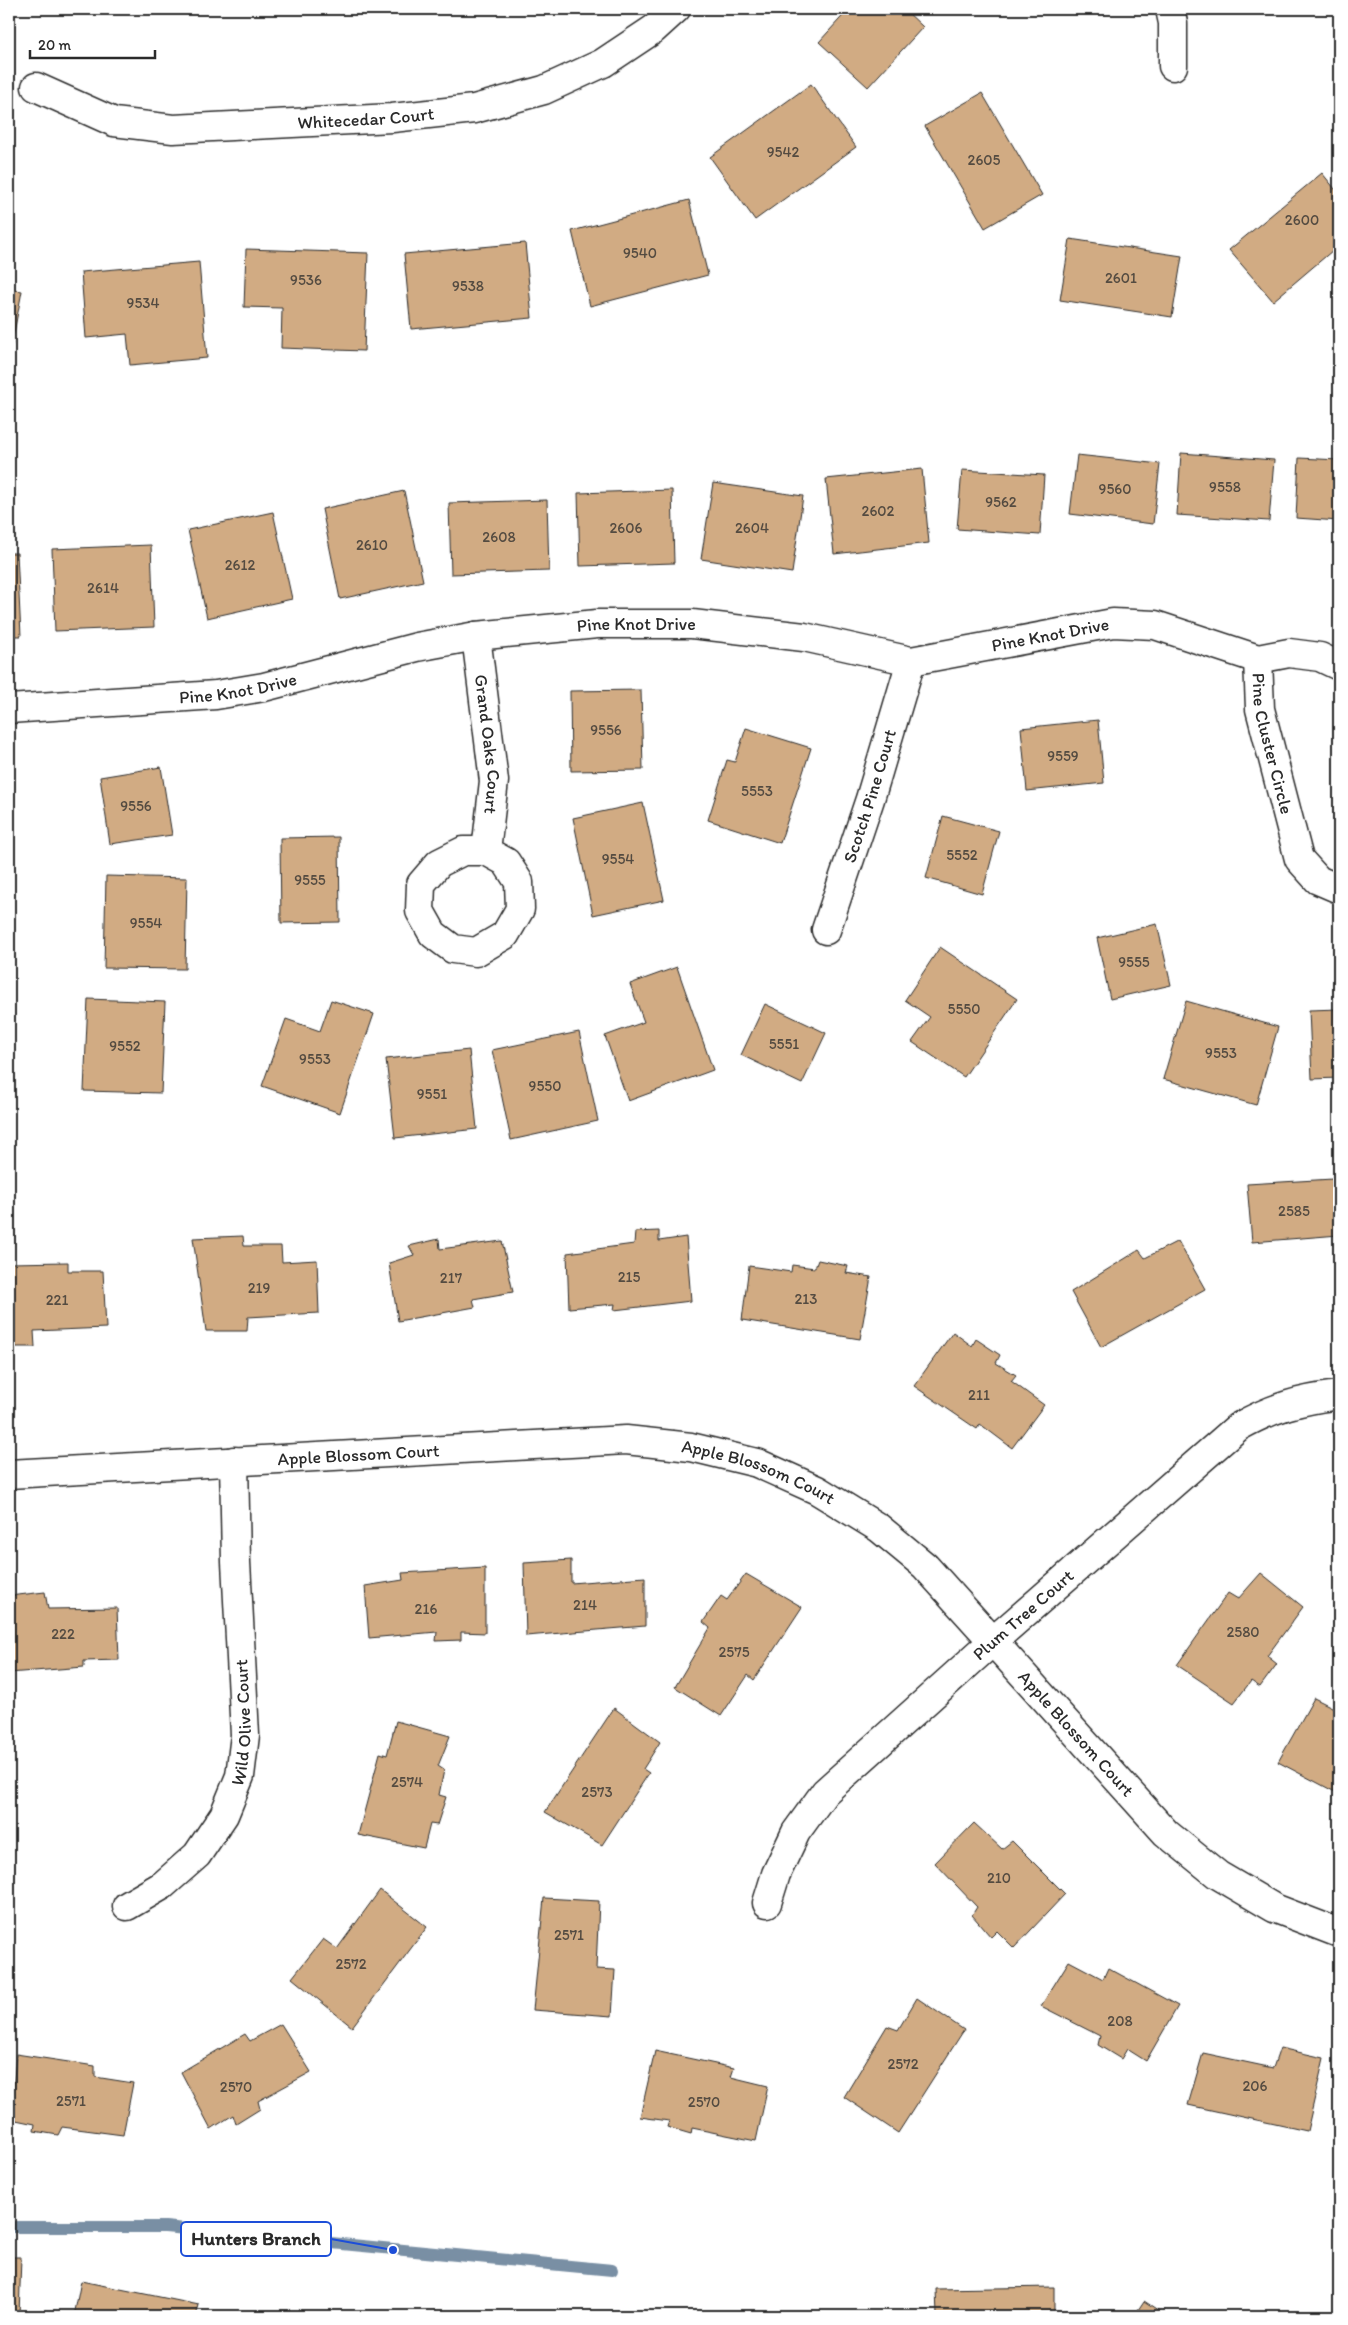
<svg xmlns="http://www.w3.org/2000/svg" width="1348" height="2325" viewBox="0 0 1348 2325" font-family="Itim,sans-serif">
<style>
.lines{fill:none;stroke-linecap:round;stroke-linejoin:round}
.stream{stroke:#798fa4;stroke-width:12}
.building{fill:#d1ab83;stroke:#2b2b2b}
.minor-casing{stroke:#2b2b2b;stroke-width:31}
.minor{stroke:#fff;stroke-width:28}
.labels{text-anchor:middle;stroke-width:4;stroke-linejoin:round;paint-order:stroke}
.number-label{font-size:15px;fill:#544b41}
.street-label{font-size:18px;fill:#2b2b2b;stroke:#fff}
.leader{fill:none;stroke:#1d4ed8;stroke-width:2}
.callout-dot{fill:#1d4ed8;stroke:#fff;stroke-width:2}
.callout{fill:#fff;stroke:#1d4ed8;stroke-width:2}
.callout-label{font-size:19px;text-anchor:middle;font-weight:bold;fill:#2b2b2b}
</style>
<rect width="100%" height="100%" fill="#fff"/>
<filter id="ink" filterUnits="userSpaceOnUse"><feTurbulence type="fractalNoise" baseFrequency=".02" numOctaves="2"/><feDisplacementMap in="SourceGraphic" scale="10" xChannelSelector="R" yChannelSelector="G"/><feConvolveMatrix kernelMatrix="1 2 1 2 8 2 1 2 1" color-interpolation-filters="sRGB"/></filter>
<g filter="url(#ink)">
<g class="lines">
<path class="stream" d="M 9,2227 L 165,2227 L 612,2270"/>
</g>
<g class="building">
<path d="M 849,9 L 904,9 L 923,27 L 868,87 L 819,42 Z"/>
<path d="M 811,84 L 856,147 L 755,220 L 710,157 Z"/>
<path d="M 982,93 L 1042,195 L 985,228 L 925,126 Z"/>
<path d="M 1322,173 L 1339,194 L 1339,245 L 1273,301 L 1229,250 Z"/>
<path d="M 689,200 L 708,275 L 590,306 L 572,231 Z"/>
<path d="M 1070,239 L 1182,256 L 1172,317 L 1060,300 Z"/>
<path d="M 525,243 L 532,318 L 411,329 L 404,254 Z"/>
<path d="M 246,249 L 368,253 L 364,351 L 281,348 L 282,308 L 244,307 Z"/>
<path d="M 199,262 L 207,358 L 130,365 L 127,334 L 86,338 L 81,272 Z"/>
<path d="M 9,289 L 22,291 L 9,359 Z"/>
<path d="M 1181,453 L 1274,460 L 1269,521 L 1177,515 Z"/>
<path d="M 1077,455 L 1160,464 L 1153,524 L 1070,514 Z"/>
<path d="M 1299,458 L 1339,460 L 1339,521 L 1296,518 Z"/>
<path d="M 922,469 L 929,543 L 834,554 L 826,479 Z"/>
<path d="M 962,470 L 1044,475 L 1040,535 L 957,529 Z"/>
<path d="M 713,483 L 803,496 L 792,573 L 701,559 Z"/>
<path d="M 672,490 L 674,563 L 580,566 L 578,493 Z"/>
<path d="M 404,491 L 423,581 L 340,599 L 322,509 Z"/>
<path d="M 547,500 L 549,571 L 451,574 L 449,503 Z"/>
<path d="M 273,512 L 292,599 L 207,618 L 188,530 Z"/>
<path d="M 151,545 L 154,627 L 55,631 L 52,549 Z"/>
<path d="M 9,553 L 17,553 L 21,636 L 9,636 Z"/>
<path d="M 641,690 L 643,770 L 571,771 L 570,691 Z"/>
<path d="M 1098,720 L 1104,783 L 1027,791 L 1021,728 Z"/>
<path d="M 746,728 L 811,748 L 780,843 L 708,820 L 727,760 L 735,762 Z"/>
<path d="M 161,767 L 172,835 L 110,844 L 100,777 Z"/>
<path d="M 643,803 L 664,900 L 593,915 L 573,818 Z"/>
<path d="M 943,816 L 999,831 L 982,894 L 926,878 Z"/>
<path d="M 339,837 L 340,922 L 281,923 L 280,838 Z"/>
<path d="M 106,876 L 187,878 L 185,969 L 104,968 Z"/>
<path d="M 1157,924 L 1171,985 L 1110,999 L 1097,938 Z"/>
<path d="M 940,947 L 1017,999 L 964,1077 L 912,1042 L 930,1017 L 905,1000 Z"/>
<path d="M 677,967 L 713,1070 L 628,1101 L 605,1036 L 644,1022 L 630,984 Z"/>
<path d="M 88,999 L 165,1002 L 161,1093 L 84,1091 Z"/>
<path d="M 331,1000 L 374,1014 L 340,1113 L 262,1086 L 286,1019 L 320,1031 Z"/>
<path d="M 1186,1001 L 1278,1027 L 1256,1105 L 1163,1079 Z"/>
<path d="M 765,1004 L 826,1033 L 802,1084 L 741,1055 Z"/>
<path d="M 1339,1009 L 1339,1078 L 1312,1079 L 1309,1010 Z"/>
<path d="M 579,1032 L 598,1121 L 511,1140 L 492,1050 Z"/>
<path d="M 469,1050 L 477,1129 L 395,1138 L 386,1059 Z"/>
<path d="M 1333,1179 L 1335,1188 L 1339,1187 L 1339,1235 L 1252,1242 L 1247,1184 Z"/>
<path d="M 659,1231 L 659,1241 L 686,1237 L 691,1301 L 614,1310 L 615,1304 L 569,1308 L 567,1253 L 634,1244 L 635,1232 Z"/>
<path d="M 243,1236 L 244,1246 L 281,1246 L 282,1262 L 317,1260 L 319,1313 L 248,1317 L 247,1331 L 206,1331 L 193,1238 Z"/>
<path d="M 439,1239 L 440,1249 L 502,1241 L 513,1292 L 473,1299 L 475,1307 L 398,1321 L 389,1263 L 414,1255 L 409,1246 Z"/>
<path d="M 1178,1241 L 1205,1289 L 1101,1347 L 1071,1292 L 1139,1250 L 1145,1258 Z"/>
<path d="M 818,1260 L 848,1266 L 846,1273 L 871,1277 L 860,1339 L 742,1320 L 749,1266 L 791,1272 L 792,1265 L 815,1268 Z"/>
<path d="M 68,1262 L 68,1271 L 103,1271 L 106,1328 L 34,1331 L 35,1347 L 9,1347 L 9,1263 Z"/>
<path d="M 953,1332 L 972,1346 L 976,1339 L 1000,1355 L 996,1363 L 1016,1375 L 1011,1381 L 1044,1405 L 1012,1448 L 980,1424 L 977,1429 L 914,1386 Z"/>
<path d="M 571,1560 L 571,1583 L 645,1577 L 645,1626 L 526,1636 L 524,1563 Z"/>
<path d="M 485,1568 L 485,1633 L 461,1632 L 461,1640 L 436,1641 L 437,1632 L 369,1638 L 365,1586 L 403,1580 L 402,1573 Z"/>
<path d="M 1261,1573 L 1303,1607 L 1267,1656 L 1277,1664 L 1260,1687 L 1251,1681 L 1234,1703 L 1177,1665 L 1228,1593 L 1238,1599 Z"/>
<path d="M 746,1574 L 802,1607 L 754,1680 L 748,1675 L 721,1716 L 675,1687 L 710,1628 L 703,1622 L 721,1596 L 727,1600 Z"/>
<path d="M 45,1592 L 48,1609 L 117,1608 L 119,1660 L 84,1661 L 84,1667 L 9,1673 L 9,1596 Z"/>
<path d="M 1314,1698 L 1338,1710 L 1339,1706 L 1339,1794 L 1278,1762 Z"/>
<path d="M 614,1708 L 660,1742 L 643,1769 L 649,1773 L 602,1845 L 545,1812 Z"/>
<path d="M 396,1721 L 450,1736 L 438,1766 L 444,1770 L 439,1795 L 446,1797 L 437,1825 L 430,1824 L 424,1848 L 358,1835 L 380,1753 L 387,1755 Z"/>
<path d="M 974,1823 L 1002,1849 L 1012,1841 L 1065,1894 L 1014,1948 L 997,1931 L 991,1937 L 972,1915 L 977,1907 L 935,1863 Z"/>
<path d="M 380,1890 L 427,1927 L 352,2027 L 292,1978 L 323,1939 L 337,1949 Z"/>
<path d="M 544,1898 L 599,1901 L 596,1969 L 615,1970 L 612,2016 L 533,2010 Z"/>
<path d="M 1069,1961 L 1103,1979 L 1108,1968 L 1178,2006 L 1146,2061 L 1127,2049 L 1121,2059 L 1098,2045 L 1100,2036 L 1041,2006 Z"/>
<path d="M 917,1998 L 964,2030 L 898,2133 L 844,2097 L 887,2026 L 898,2030 Z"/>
<path d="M 281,2024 L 311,2072 L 258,2101 L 260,2109 L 236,2124 L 233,2115 L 211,2129 L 181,2072 L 245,2034 L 250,2041 Z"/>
<path d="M 1280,2048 L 1324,2058 L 1307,2131 L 1188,2105 L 1203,2053 L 1273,2068 Z"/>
<path d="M 655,2051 L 734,2068 L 731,2077 L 768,2086 L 756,2141 L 692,2128 L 691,2134 L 667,2127 L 669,2121 L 640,2117 Z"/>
<path d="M 16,2054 L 95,2066 L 95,2077 L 133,2083 L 123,2135 L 62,2127 L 58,2135 L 34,2131 L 35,2124 L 11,2119 Z"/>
<path d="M 9,2257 L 21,2257 L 19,2316 L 9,2316 Z"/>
<path d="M 81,2281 L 199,2305 L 196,2316 L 74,2316 Z"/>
<path d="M 1054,2287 L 1054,2316 L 937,2316 L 936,2289 Z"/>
<path d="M 1144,2301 L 1167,2316 L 1134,2316 Z"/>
</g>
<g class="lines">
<g class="minor-casing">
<g id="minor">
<path d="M 1170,9 L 1173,23 L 1173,66"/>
<path id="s1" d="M 36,87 L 114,122 L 173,129 L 392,118 L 474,109 L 544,90 L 603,63 L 654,29 L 676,9"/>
<path id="s2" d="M 476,636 L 494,781 L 486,851 L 506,862 L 519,882 L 520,909 L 505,935 L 476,952 L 453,949 L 433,934 L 420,911 L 421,884 L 439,863 L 463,851 L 486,851"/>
<path id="s3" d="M 1258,659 L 1260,709 L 1299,859 L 1318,880 L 1339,889"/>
<path id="s4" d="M 9,709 L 216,695 L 264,687 L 417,647 L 476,636 L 597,624 L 692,624 L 804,637 L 911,661 L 1113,623 L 1155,625 L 1258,659 L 1289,653 L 1320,657 L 1339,666"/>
<path id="s5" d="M 826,930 L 870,799 L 911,661"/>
<path id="s6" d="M 9,1474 L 626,1440 L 691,1447 L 757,1463 L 817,1490 L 879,1528 L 925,1566 L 1166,1833 L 1218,1875 L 1274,1908 L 1339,1933"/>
<path id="s7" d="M 767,1903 L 776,1874 L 796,1832 L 825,1792 L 992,1642 L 1238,1427 C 1274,1407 1299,1400 1339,1395"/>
<path id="s8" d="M 127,1906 L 163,1885 L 197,1855 L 224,1815 L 240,1776 L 245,1735 L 236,1562 L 234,1461"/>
</g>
</g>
<use href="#minor" class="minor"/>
</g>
</g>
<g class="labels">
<g class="number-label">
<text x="783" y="157">9542</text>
<text x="984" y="165">2605</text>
<text x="1302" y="225">2600</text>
<text x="640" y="258">9540</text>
<text x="1121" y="283">2601</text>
<text x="306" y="285">9536</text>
<text x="468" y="291">9538</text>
<text x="143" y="308">9534</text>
<text x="1225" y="492">9558</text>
<text x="1115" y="494">9560</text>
<text x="1001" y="507">9562</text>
<text x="878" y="516">2602</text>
<text x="626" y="533">2606</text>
<text x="752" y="533">2604</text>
<text x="499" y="542">2608</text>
<text x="372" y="550">2610</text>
<text x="240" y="570">2612</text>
<text x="103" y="593">2614</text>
<text x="606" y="735">9556</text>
<text x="1063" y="761">9559</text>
<text x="757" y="796">5553</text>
<text x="136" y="811">9556</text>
<text x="962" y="860">5552</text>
<text x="618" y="864">9554</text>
<text x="310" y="885">9555</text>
<text x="146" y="928">9554</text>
<text x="1134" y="967">9555</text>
<text x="964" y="1014">5550</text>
<text x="784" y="1049">5551</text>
<text x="125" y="1051">9552</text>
<text x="1221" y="1058">9553</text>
<text x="315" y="1064">9553</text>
<text x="545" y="1091">9550</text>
<text x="432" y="1099">9551</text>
<text x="1294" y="1216">2585</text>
<text x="629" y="1282">215</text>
<text x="451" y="1283">217</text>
<text x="259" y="1293">219</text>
<text x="806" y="1304">213</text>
<text x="57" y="1305">221</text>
<text x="979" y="1400">211</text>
<text x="585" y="1610">214</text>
<text x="426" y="1614">216</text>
<text x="1243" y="1637">2580</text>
<text x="63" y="1639">222</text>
<text x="734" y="1657">2575</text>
<text x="407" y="1787">2574</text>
<text x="597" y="1797">2573</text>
<text x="999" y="1883">210</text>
<text x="569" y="1940">2571</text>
<text x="351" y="1969">2572</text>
<text x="1120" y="2026">208</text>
<text x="903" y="2069">2572</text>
<text x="1255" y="2091">206</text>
<text x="236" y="2092">2570</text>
<text x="71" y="2106">2571</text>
<text x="704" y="2107">2570</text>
</g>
<g class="street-label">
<text dy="6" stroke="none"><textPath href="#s1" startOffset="338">Whitecedar Court</textPath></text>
<text dy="6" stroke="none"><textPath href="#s4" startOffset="635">Pine Knot Drive</textPath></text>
<text dy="6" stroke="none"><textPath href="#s4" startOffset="1055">Pine Knot Drive</textPath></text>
<text dy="6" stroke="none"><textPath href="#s4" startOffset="230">Pine Knot Drive</textPath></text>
<text dy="6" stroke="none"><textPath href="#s2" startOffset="109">Grand Oaks Court</textPath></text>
<text dy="6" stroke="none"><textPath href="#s3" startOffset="86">Pine Cluster Circle</textPath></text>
<text dy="6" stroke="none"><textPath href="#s5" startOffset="141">Scotch Pine Court</textPath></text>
<text dy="6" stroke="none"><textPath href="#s6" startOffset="350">Apple Blossom Court</textPath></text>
<text dy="6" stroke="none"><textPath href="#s6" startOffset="755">Apple Blossom Court</textPath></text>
<text dy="6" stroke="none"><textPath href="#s7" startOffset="392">Plum Tree Court</textPath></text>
<text dy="6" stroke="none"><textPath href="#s8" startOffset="231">Wild Olive Court</textPath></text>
<text dy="6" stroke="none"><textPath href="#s6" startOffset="1175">Apple Blossom Court</textPath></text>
</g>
</g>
<path class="leader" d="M393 2250L331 2239"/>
<circle class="callout-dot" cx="393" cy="2250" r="5"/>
<rect class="callout" x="181" y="2222" width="150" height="34" rx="5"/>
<g class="callout-label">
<text x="256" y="2245">Hunters Branch</text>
</g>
<rect width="1348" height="2325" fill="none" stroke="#fff" stroke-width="30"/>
<rect x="15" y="15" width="1318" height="2295" fill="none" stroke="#2b2b2b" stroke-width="2" filter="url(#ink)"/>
<path d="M30 50v8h125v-8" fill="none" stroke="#2b2b2b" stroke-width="2.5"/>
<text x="38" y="50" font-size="15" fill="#2b2b2b" stroke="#ffffff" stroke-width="4" paint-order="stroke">20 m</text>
</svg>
